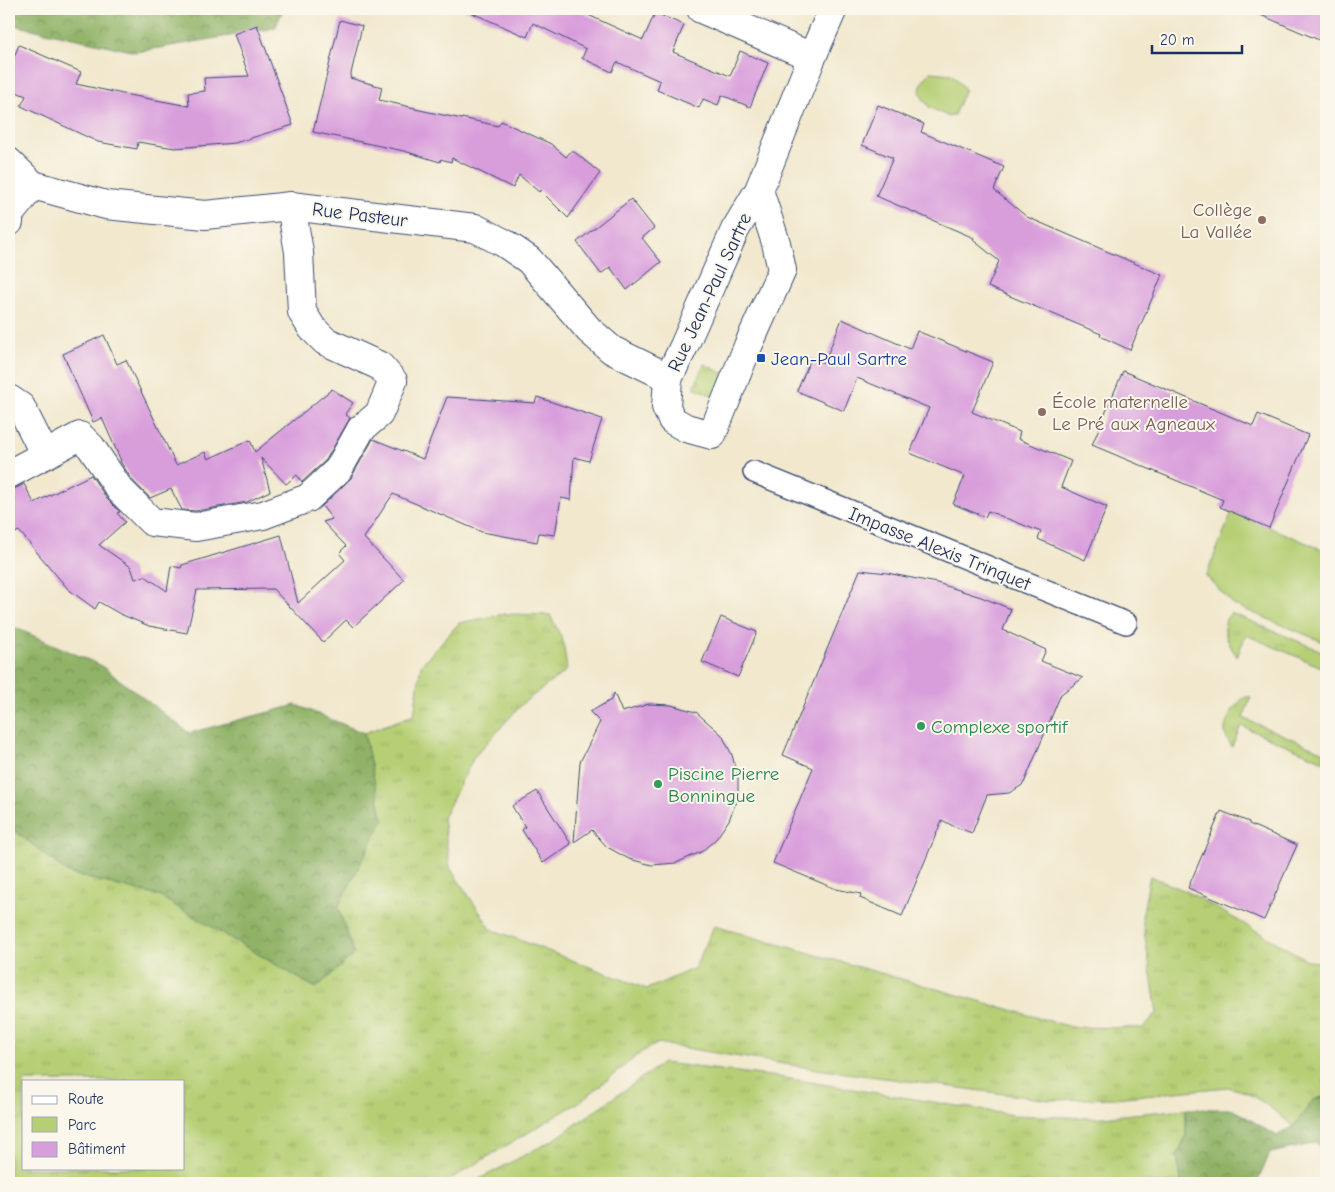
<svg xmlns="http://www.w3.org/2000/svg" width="1335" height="1192" viewBox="0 0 1335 1192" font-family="'Comic Neue',sans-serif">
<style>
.grass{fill:url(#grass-tufts);stroke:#687f6a;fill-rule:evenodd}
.forest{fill:url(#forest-crowns);stroke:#567062}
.park{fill:#b6cf75;stroke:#687f6a}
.building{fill:#d89ddb}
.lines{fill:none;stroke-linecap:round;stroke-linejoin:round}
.pedestrian-casing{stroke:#3b4b6f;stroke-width:24}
.minor-casing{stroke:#3b4b6f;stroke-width:30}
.pedestrian{stroke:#fff;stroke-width:21}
.minor{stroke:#fff;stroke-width:28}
.education-dot{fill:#8d6e63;stroke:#fbf7ec;stroke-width:2}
.transit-dot{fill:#1a4fb4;stroke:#fbf7ec;stroke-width:2}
.leisure-dot{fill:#2e9e5b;stroke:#fbf7ec;stroke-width:2}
.labels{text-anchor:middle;stroke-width:4;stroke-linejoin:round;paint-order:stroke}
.education-label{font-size:19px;fill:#785e54;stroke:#fbf7ec;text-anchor:end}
.street-label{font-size:19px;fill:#1b2f5e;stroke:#fbf7ec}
.transit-label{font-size:19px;fill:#164399;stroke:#fbf7ec;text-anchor:start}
.leisure-label{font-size:19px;fill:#27864d;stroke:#fbf7ec;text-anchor:start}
</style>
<defs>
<pattern id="grass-tufts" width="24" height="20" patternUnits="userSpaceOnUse" patternTransform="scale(1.25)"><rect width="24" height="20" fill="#b6cf75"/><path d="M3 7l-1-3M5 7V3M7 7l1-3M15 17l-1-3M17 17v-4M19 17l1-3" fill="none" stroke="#9cb268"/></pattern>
<pattern id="forest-crowns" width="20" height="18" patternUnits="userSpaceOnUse" patternTransform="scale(1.25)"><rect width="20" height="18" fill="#90b266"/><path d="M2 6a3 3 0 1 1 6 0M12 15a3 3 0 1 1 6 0" fill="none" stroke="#759157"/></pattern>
</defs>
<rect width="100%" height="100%" fill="#fbf7ec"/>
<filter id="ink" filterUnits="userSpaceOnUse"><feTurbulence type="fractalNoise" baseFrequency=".02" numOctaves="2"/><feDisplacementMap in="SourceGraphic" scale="10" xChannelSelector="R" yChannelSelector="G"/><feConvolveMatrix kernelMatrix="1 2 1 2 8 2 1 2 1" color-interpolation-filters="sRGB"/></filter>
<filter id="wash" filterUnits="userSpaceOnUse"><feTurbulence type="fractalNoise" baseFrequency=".0096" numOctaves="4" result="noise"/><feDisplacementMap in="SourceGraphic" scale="20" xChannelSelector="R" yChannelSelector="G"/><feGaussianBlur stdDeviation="1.12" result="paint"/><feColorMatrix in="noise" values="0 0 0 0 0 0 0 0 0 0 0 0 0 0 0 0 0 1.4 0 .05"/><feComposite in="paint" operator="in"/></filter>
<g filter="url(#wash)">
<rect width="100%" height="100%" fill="#f1e8cd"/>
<g class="grass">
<path d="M 704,364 L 725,374 L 715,397 L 694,387 Z"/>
<path d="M 1231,613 L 1326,653 L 1326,669 L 1246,635 L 1237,656 C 1228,645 1218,624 1231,613 Z"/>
<path d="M 504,614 L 550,615 L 563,641 L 567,670 L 523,703 L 474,757 L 443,818 L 450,868 L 491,929 L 647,989 L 695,968 L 714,926 L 1071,1027 L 1143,1028 L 1157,1013 L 1142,917 L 1150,876 L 1188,892 L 1309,961 L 1326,963 L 1326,1096 L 1313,1101 L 1294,1126 L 1264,1103 L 1246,1092 L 1228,1087 L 1114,1098 L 1050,1100 L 816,1069 L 672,1046 L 659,1043 L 643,1051 L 581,1101 L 444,1183 L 9,1183 L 9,826 L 68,873 L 159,896 L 316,988 L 354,954 L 338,907 L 382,820 L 364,733 L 414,715 L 421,665 L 459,623 ZM 24,1081 L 184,1081 L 184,1168 L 24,1168 Z"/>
<path d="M 1246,697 L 1251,697 L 1243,718 L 1326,753 L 1326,762 L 1241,726 L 1232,747 C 1229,742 1225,737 1225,732 C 1224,721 1236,702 1246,697 Z"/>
<path d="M 663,1063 L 778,1077 L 1013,1115 L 1092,1118 L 1186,1109 L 1186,1136 L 1177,1156 L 1181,1179 L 1180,1183 L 472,1183 L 555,1139 Z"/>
</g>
<g class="forest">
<path d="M 9,9 L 283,9 L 275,28 L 136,52 L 9,24 Z"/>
<path d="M 9,625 L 100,665 L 189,733 L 296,705 L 364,733 L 383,820 L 338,907 L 354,954 L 316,988 L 159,896 L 68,873 L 9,826 Z"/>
<path d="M 1326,1096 L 1326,1155 L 1317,1143 L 1270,1153 L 1257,1183 L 1180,1183 L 1181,1179 L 1177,1156 L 1186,1136 L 1186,1109 L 1233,1109 L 1277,1136 L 1294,1126 L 1313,1100 Z"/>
</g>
<g class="park">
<path d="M 931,72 L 952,74 L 965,89 L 954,115 L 949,117 L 929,107 C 927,103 924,101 922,97 C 917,87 924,79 931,72 Z"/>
<path d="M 1232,512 L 1326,551 L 1326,643 L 1234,605 L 1206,576 Z"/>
</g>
<g id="blocks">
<g class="building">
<path d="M 463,9 L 575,9 L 643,40 L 655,13 L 684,25 L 673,52 L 730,76 L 740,51 L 768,63 L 750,107 L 722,95 L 718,105 L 703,99 L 699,108 L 657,90 L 660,81 L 617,62 L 612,72 L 582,58 L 586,49 L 533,23 L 527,37 Z"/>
<path d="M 1247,9 L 1326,9 L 1326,43 Z"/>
<path d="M 340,20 L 362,26 L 350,78 L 382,87 L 379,100 L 415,108 L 415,109 L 462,119 L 462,118 L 498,126 L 501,121 L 551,144 L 566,157 L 572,150 L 600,173 L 568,218 L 540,190 L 539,192 L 519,175 L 513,188 L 452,158 L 451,162 L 441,159 L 440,162 L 404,151 L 313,132 Z"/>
<path d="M 257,25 L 293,125 L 235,143 L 175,148 L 138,142 L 137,149 L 98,142 L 21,106 L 26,96 L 9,89 L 9,68 L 19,45 L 81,72 L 76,84 L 123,94 L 189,106 L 188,93 L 205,91 L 204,78 L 249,76 L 234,34 Z"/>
<path d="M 878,105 L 924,124 L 921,132 L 1004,167 L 994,190 L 1027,217 L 1162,275 L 1130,350 L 1100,336 L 1101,334 L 988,287 L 999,261 L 973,240 L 974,238 L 876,196 L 893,158 L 862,145 Z"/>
<path d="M 631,199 L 654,228 L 642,238 L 661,262 L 627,290 L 610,267 L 601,274 L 577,242 Z"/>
<path d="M 842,319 L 910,349 L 917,331 L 993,362 L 972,412 L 1020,432 L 1018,439 L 1071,461 L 1061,487 L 1107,507 L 1085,560 L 1038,539 L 1041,532 L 988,511 L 985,517 L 953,504 L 965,476 L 910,453 L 929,408 L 857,378 L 844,411 L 797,391 L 811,358 L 824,363 Z"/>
<path d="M 104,335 L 117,364 L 126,360 L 176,465 L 205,452 L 208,459 L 250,440 L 255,452 L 332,389 L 353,403 L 345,414 L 350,418 L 326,460 L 302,482 L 297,475 L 286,484 L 261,458 L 270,491 L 247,502 L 196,511 L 182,510 L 171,489 L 150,498 L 132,480 L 120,461 L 121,461 L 102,418 L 93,422 L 63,354 Z"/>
<path d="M 1123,371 L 1253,426 L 1258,414 L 1308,435 L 1269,528 L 1220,507 L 1223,500 L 1092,445 Z"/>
<path d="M 447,397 L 535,403 L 537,397 L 602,419 L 589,461 L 574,457 L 571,500 L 561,498 L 555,535 L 539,533 L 537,542 L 482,532 L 393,494 L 364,538 L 404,580 L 353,627 L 346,620 L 323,642 L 273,589 L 197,590 L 187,633 L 149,626 L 120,614 L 99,602 L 95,609 L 68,589 L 19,531 L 9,536 L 9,490 L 16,488 L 24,484 L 34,503 L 91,475 L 107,499 L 120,512 L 117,513 L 125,522 L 99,545 L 131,567 L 135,579 L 145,576 L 167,591 L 171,566 L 181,568 L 182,565 L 281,535 L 298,603 L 345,560 L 339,553 L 346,546 L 323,522 L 332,519 L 322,506 L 351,478 L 373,439 L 423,459 Z"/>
<path d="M 860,570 L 887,573 L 937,583 L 981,597 L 1011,609 L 1003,630 L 1046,650 L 1041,661 L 1083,678 L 1061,694 L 1024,783 L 1021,786 L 1009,793 L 987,795 L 972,833 L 953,826 L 942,820 L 902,916 L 860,898 L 861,894 L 836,889 L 773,863 L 813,768 L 783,755 Z"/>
<path d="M 721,617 L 757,632 L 738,677 L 702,662 Z"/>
<path d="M 614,693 L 622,712 L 649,704 L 671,705 L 696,712 L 722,735 L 732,755 L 738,778 L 738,797 L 729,820 L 716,839 L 701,852 L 676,863 L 652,865 L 629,859 L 607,847 L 592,830 L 574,842 L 580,762 L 600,722 L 590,712 L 611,700 Z"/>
<path d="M 537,791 L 571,844 L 543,863 L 522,830 L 525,827 L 512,806 Z"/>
<path d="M 1221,811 L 1249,822 L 1249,824 L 1297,845 L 1264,920 L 1188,888 Z"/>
</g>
</g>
</g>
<g filter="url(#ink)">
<use href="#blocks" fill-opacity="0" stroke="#3b4b6f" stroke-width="1"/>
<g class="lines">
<g class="pedestrian-casing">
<path id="pedestrian" d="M 754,472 L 1126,623"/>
</g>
<g class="minor-casing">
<g id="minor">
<path d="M 701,9 L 812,57"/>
<path d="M 9,162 L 33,185 L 106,205 L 205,215 L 291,206 L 475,228 L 504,243 L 529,260 L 589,330 L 612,350 L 659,373 L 668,379"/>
<path d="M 759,190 L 776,243 L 782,270 L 748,346 L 712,435 L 686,428 L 672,420 L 666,407 L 668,379 L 684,346 L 735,230 L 759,190 L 812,57 L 833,9"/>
<path d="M 9,222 L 9,215 L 33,185"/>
<path d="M 9,399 L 21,407 L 45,455"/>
<path d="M 9,474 L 80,436 L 91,447 L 120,490 L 152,522 L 196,527 L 263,515 L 308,498 L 338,470 L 361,429 L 379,414 L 393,381 L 380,366 L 325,341 L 312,328 L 302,312 L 299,252 L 291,206"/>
</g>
</g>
<use href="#pedestrian" class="pedestrian"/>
<use href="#minor" class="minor"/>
</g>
</g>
<g class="education-dot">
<circle cx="1262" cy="220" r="5"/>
<circle cx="1042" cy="412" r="5"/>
</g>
<rect class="transit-dot" x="756" y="353" width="10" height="10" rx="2.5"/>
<g class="leisure-dot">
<circle cx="921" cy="726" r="5"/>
<circle cx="658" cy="784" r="5"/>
</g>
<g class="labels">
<g class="education-label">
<text x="1252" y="216">Collège<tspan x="1252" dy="22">La Vallée</tspan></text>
<text x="1052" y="408" text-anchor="start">École maternelle<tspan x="1052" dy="22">Le Pré aux Agneaux</tspan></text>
</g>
<g class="street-label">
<text transform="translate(360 214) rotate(7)" y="7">Rue Pasteur</text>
<text transform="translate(709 292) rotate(-65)" y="7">Rue Jean-Paul Sartre</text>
<text transform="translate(940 548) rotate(22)" y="7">Impasse Alexis Trinquet</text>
</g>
<g class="transit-label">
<text x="771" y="365">Jean-Paul Sartre</text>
</g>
<g class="leisure-label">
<text x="931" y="733">Complexe sportif</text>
<text x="668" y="780">Piscine Pierre<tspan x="668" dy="22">Bonningue</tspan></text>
</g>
</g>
<rect width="1335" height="1192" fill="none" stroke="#fbf7ec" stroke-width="30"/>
<rect x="22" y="1080" width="162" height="90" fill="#fbf7ec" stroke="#a1a7b3"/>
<rect x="32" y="1096" width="25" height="8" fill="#ffffff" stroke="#a1a7b3"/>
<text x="68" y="1104" font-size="15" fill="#1b2f5e">Route</text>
<rect x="32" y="1117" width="25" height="15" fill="#b6cf75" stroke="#a1a7b3"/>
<text x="68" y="1130" font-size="15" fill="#1b2f5e">Parc</text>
<rect x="32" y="1142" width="25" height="15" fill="#d89ddb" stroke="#a1a7b3"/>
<text x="68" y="1154" font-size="15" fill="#1b2f5e">Bâtiment</text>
<path d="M1152 45v8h90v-8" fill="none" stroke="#1b2f5e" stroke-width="2.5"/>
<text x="1160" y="45" font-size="15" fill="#1b2f5e" stroke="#fbf7ec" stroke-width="4" paint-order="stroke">20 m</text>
</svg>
